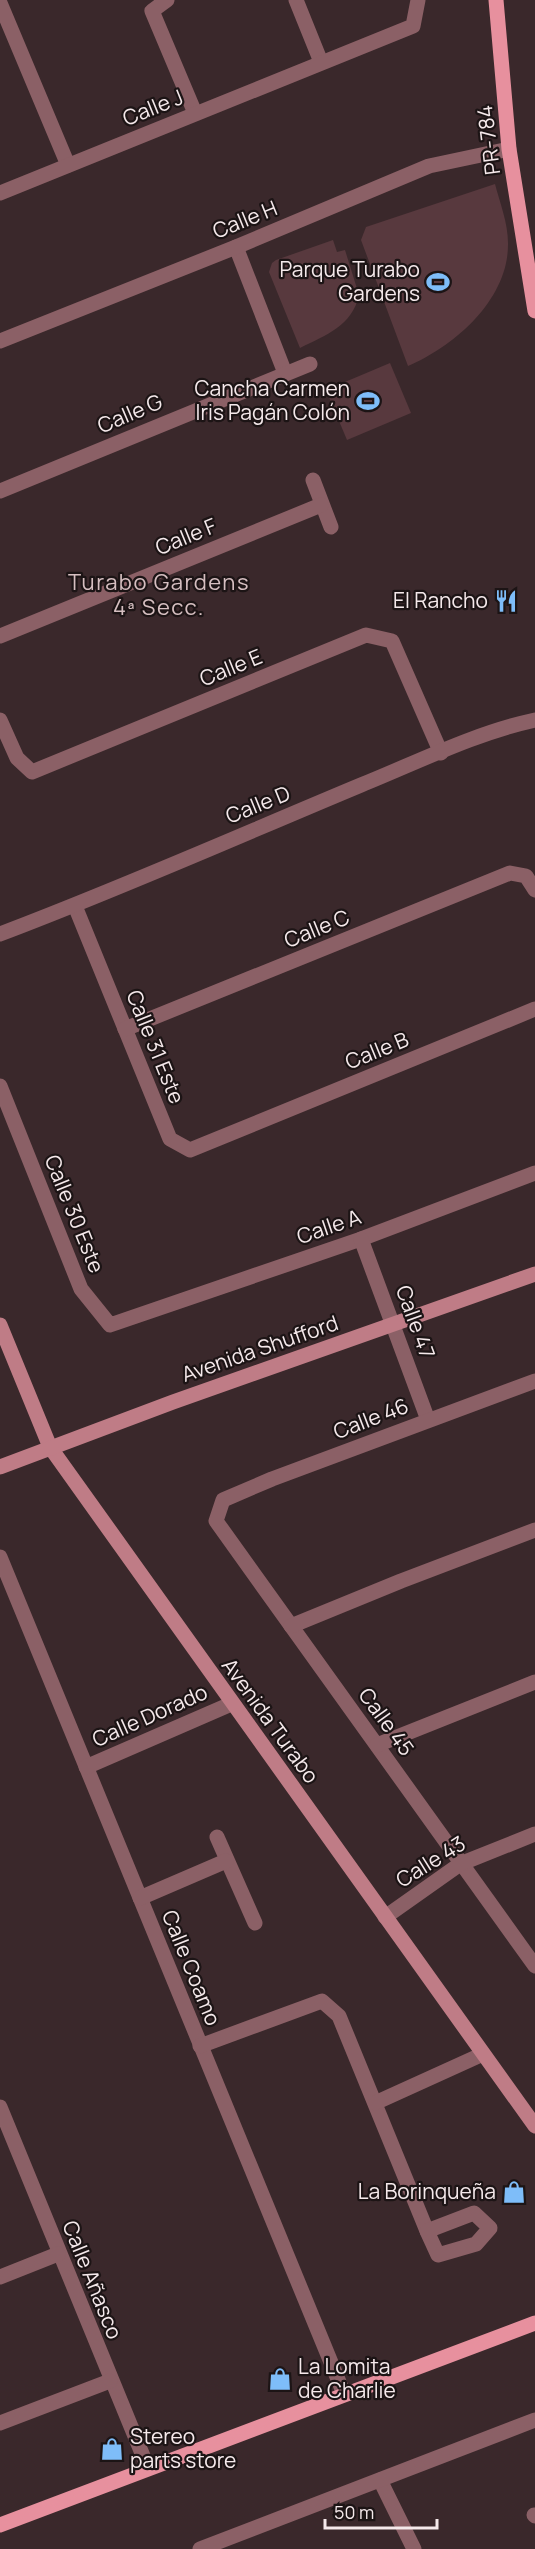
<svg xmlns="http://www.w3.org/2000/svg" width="535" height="2549" viewBox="0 0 535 2549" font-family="Manrope,sans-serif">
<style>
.park{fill:#58393e}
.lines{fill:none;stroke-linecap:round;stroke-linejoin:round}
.street{stroke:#8b6066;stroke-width:15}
.secondary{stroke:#bf7c86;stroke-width:15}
.primary{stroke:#e7909e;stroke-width:15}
.labels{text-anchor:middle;stroke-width:4.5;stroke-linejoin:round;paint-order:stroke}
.street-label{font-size:21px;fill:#f5e9eb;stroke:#1c1415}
.poi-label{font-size:21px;fill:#f5e9eb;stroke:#1c1415;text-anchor:end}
.neighbourhood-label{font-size:22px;letter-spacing:1.5px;fill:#d6bfc1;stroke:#1c1415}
</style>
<rect width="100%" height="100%" fill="#3a282b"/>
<g class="park">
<path d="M 495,184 C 500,203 508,223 508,243 C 509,299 455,346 408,366 L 361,240 L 366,227 Z"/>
<path d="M 333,240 L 337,252 L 345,250 L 359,295 C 352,326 326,335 300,348 L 269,272 L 272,263 L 276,260 Z"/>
<path d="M 390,363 L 411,413 L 347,440 L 326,390 Z"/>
</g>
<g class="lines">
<g class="street">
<path d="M 167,0 L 152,11 L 195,113"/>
<path d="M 296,0 L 321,62"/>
<path d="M 0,3 L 68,165"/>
<path d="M 0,193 L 413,26 L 418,0"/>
<path d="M 236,247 L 285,373"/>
<path d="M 0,341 L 236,247 L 429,166 L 509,149"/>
<path d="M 313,480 L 331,527"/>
<path d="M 0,491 L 310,364"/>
<path d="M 0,636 L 321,505"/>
<path d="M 0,720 L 17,758 L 32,772 L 366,635 L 392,641 L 441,753"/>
<path d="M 75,906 L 170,1139 L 190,1150 L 535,1009"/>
<path d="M 0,934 C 122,888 241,835 361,785 C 418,762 475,733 535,720"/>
<path d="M 125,1029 L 510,873 L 526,876 L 535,890"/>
<path d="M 0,1086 L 81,1289 L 110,1325 L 361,1239 L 535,1173"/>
<path d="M 361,1239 L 428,1420"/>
<path d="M 535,1381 L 272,1479 L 223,1500 L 216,1521 L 535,1966"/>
<path d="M 0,1557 L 344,2394"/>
<path d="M 291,1626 L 401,1581 L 535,1530"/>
<path d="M 377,1745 L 535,1682"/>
<path d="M 86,1767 L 231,1704"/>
<path d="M 217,1837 L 255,1923"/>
<path d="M 140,1898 L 226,1861"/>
<path d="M 385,1917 L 460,1864 L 535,1834"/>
<path d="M 200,2046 L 322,2001 L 339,2016 L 427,2231"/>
<path d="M 375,2103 L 483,2054"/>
<path d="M 0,2107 L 148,2468"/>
<path d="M 474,2213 L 490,2228 L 476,2244 L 438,2255 L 427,2231 Z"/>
<path d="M 0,2277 L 58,2254"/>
<path d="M 0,2423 L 110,2381"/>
<path d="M 380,2480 L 414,2549"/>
<path d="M 534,2515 L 535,2516"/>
<path d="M 200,2549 L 535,2420"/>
</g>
<g class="secondary">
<path d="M 0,1325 L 50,1447 L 535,2126"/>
<path d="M 0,1467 L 173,1402 L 535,1274"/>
</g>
<g class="primary">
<path d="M 496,0 L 509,149 L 535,311"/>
<path d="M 0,2525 L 535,2323"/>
</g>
</g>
<defs>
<g id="stadium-bare" transform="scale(1.8)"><path d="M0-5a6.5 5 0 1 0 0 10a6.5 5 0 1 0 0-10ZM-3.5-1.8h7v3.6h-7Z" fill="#7ebdf9" stroke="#1c1415" stroke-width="2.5" paint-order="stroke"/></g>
<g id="restaurant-bare" transform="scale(1.8)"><path d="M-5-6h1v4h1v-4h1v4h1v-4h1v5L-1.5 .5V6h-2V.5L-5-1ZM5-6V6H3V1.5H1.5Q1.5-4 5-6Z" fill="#7ebdf9" stroke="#1c1415" stroke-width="2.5" paint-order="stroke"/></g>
<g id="shop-bare" transform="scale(1.8)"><path d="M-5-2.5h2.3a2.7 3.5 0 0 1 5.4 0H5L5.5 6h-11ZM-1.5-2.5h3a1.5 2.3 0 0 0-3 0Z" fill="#7ebdf9" stroke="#1c1415" stroke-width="2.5" paint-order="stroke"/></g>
</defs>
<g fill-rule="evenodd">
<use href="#stadium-bare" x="438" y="282"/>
<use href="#stadium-bare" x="368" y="401"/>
<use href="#restaurant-bare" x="506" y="601"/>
<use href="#shop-bare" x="514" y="2192"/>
<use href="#shop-bare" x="280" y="2379"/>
<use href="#shop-bare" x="112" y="2449"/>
</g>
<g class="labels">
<g class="street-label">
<text transform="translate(153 108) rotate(-22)" y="7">Calle J</text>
<text transform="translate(489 140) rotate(-97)" y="7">PR-784</text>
<text transform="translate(245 220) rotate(-22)" y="7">Calle H</text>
<text transform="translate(130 414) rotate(-23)" y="7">Calle G</text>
<text transform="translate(186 537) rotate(-22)" y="7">Calle F</text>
<text transform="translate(231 668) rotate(-22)" y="7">Calle E</text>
<text transform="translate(258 805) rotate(-22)" y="7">Calle D</text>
<text transform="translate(317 929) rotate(-22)" y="7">Calle C</text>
<text transform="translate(155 1047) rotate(68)" y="7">Calle 31 Este</text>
<text transform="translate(377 1051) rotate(-22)" y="7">Calle B</text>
<text transform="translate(74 1214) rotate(68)" y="7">Calle 30 Este</text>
<text transform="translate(329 1227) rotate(-19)" y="7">Calle A</text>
<text transform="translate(415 1322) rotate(70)" y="7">Calle 47</text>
<text transform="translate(260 1349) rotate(-19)" y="7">Avenida Shufford</text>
<text transform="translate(371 1419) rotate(-21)" y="7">Calle 46</text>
<text transform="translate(150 1716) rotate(-24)" y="7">Calle Dorado</text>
<text transform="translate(270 1721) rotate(54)" y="7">Avenida Turabo</text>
<text transform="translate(386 1722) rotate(54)" y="7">Calle 45</text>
<text transform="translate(431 1862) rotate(-32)" y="7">Calle 43</text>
<text transform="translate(191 1968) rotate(68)" y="7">Calle Coamo</text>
<text transform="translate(92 2280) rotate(68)" y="7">Calle Añasco</text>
</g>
<g class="poi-label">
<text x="420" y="277">Parque Turabo<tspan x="420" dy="24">Gardens</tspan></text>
<text x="350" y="396">Cancha Carmen<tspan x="350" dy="24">Iris Pagán Colón</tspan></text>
<text x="488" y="608">El Rancho</text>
<text x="496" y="2199">La Borinqueña</text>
<text x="298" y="2374" text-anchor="start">La Lomita<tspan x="298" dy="24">de Charlie</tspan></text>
<text x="130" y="2444" text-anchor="start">Stereo<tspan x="130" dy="24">parts store</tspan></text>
</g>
<g class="neighbourhood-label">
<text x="159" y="590">Turabo Gardens<tspan x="159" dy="25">4ª Secc.</tspan></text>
</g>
</g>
<path d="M325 2519v9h112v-9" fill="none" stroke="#f5e9eb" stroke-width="3"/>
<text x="334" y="2519" font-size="18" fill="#f5e9eb" stroke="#1c1415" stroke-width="4.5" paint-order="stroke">50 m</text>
</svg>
